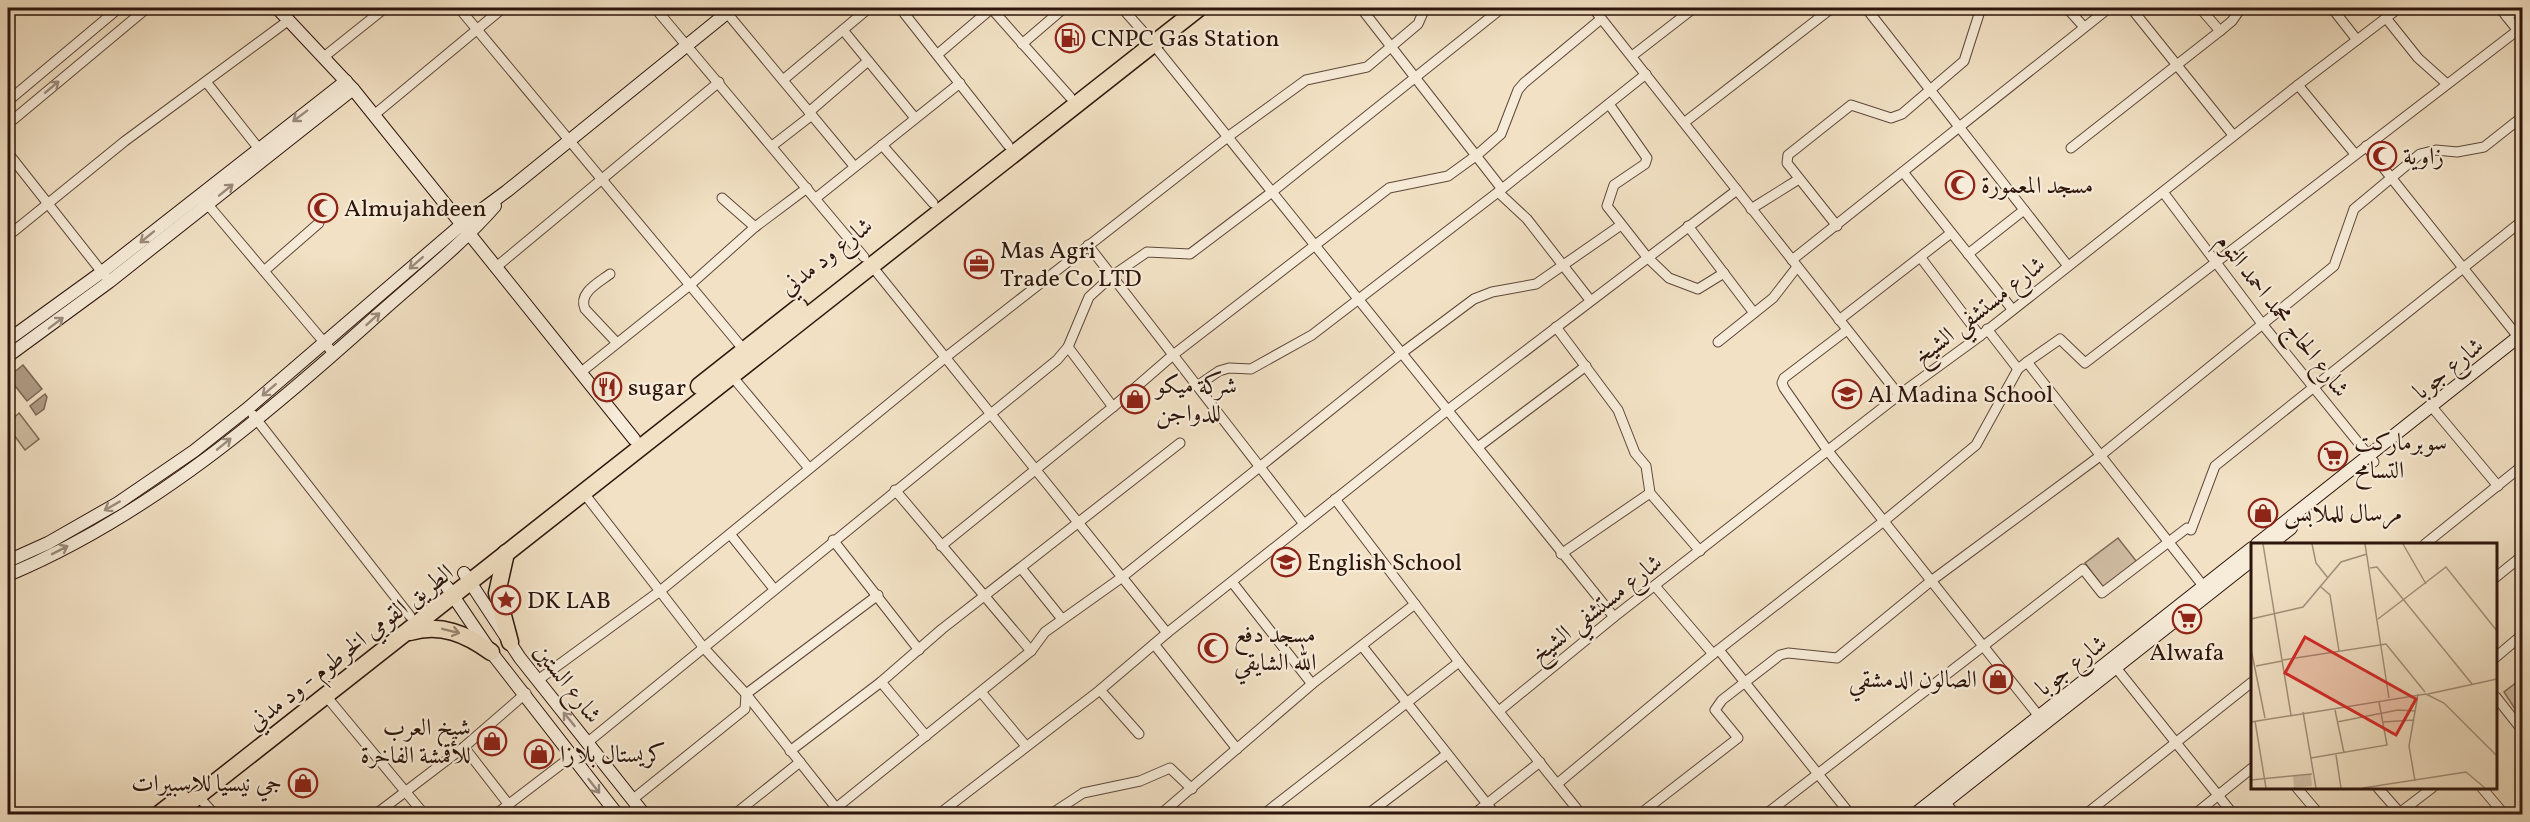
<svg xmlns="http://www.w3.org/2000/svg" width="2530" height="822" viewBox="0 0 2530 822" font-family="Vollkorn,Amiri,serif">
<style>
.green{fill:#d1bea5;stroke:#7f6a58;stroke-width:1.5}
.water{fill:#af9c85;stroke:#7b6655;stroke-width:1.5}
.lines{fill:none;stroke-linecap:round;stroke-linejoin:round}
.street-casing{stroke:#5e483a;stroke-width:11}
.secondary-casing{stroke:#2d150c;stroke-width:14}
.highway-casing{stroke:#2d150c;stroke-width:19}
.street{stroke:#f7ecd9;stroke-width:9}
.secondary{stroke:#f7ecd9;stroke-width:12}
.highway{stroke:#f2e1c4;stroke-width:16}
.oneway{stroke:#9c8b7d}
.oneway2{stroke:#998571}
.labels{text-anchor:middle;stroke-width:4.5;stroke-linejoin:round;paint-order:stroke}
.poi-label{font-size:24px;fill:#2d150c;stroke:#f7ecd9;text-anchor:start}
.street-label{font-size:24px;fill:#2d150c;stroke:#f7ecd9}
.inset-road{fill:none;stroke:#a38f7a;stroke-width:1.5}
.view{fill:#d62828;fill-opacity:0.15;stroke:#d62828;stroke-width:3}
.inset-edge{fill:none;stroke:#2d150c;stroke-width:3}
</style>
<rect width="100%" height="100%" fill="#f2e1c4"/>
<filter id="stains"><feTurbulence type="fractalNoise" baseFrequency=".00333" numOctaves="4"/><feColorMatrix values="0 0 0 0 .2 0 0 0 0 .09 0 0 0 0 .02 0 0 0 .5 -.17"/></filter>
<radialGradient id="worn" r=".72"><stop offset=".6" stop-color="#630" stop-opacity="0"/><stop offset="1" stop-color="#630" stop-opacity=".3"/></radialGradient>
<g class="green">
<path d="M 19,413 L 39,439 L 25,450 L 8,427 L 8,423 Z"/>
<path d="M 2118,538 L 2137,562 L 2103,587 L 2085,563 Z"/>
<path d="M 2521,679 L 2522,707 L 2517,712 L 2504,692 Z"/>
</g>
<g class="water">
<path d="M 23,365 L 42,389 L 27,401 L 8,377 Z"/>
<path d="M 45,394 L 47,397 L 44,409 L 36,415 L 30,406 Z"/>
</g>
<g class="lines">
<g class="street-casing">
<g id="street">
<path d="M 459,8 L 744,350"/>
<path d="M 655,8 L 864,257"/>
<path d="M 900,8 L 1008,145"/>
<path d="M 991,8 L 1070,97"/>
<path d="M 1122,8 L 1147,36"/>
<path d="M 1361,8 L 1502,189"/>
<path d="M 1593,8 L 1899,395"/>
<path d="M 1866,8 L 2068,266"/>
<path d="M 2067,8 L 2084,27"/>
<path d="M 2131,8 L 2233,135"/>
<path d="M 2200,8 L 2220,31"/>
<path d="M 2332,8 L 2357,40"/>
<path d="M 2500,8 L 2522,36"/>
<path d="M 727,13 L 854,166"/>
<path d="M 2507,17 L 2519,8"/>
<path d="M 2386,18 L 2418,58 L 2447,84"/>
<path d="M 843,30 L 915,118"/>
<path d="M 1022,44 L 1064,8"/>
<path d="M 1153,44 L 1614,617"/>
<path d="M 938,54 L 992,8"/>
<path d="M 325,56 L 385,8"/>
<path d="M 1632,56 L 1694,8"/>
<path d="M 783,80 L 869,8"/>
<path d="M 207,83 L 263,154"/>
<path d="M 2298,85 L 2355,154"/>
<path d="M 8,101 L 119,8"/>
<path d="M 1609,104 L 1647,158 L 1645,164 L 1614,185 L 1607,206 L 1647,257 L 1669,278 L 1698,289 L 1724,273"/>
<path d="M 809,112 L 868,61"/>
<path d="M 374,115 L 503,8"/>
<path d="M 1685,122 L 1832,8"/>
<path d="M 8,124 L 147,8"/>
<path d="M 882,145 L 933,203"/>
<path d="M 772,146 L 812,115"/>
<path d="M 2366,146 L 2519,338"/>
<path d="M 2071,148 L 2220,31 L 2232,21 L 2241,8"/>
<path d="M 8,153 L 105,276"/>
<path d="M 1903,172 L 2012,309"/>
<path d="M 1498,192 L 1527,219 L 1590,300"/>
<path d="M 2163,192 L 2263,325 L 2374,462"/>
<path d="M 722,198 L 755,227"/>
<path d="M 816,198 L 960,83"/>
<path d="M 204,200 L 334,354"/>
<path d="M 1751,209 L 1799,179"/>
<path d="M 1688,226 L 1754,313"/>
<path d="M 1837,226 L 1787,163 L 1788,155 L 1851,105 L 1891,118 L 1902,114 L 1964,61 L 1981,8"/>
<path d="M 8,236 L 125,141 L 289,20"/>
<path d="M 1088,245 L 1304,524"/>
<path d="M 1968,254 L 2024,210"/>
<path d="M 1921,258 L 1980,336"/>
<path d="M 1792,260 L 2109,8"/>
<path d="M 871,265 L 1167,633"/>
<path d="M 495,268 L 719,82"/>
<path d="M 264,271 L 319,223"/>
<path d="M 610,274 C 598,283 578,293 585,309 L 617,343"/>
<path d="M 1839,320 L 1951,233"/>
<path d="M 1556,327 L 1618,410 L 1635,453 L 1646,466 L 1650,493 L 1700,551"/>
<path d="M 1987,329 L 2018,369 L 2027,362 L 2204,587"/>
<path d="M 1847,330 L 1784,378 L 1782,383 L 1784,388 L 1828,451 L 2042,720"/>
<path d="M 1718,342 L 1773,298 L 1797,267"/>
<path d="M 1068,347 L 1113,407"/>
<path d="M 2027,362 L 2060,339 L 2085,363 L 2518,30"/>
<path d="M 580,373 L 690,285 L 755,227 L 807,188"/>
<path d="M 731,375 L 808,467"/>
<path d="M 1197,386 L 1219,371 L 1229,368 L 1251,369 L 1312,335 L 1502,189 L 1646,74"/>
<path d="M 2432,407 L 2498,486"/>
<path d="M 253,415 L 410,616"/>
<path d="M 1478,447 L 1586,366"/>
<path d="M 895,490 L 1031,651"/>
<path d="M 583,492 L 704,648 L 746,694 L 841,814"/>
<path d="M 1335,499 L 1459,662 L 1581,814"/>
<path d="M 730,534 L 774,589"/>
<path d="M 833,540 L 919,650"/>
<path d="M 2425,544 L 2522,466"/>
<path d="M 941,546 L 1113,407 L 1173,355 L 1389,188 L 1448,176 L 1477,155 L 1501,134 L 1518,90 L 1524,83 L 1601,19"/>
<path d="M 1561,554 L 1650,493"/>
<path d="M 1021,568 L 1062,619"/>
<path d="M 2496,577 L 2522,556"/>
<path d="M 1232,582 L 1312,684"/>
<path d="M 1655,586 L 1713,654"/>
<path d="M 1154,644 L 1237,749"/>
<path d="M 1362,646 L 1495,814"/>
<path d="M 1719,650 L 1850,814"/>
<path d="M 2496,657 L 2522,635"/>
<path d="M 2113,664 L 2233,814"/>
<path d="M 538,680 L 660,591 L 946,357 L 1229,136 L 1306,80 L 1367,67 L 1418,24 L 1425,8"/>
<path d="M 881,682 L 926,736"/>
<path d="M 1100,690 L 1139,734"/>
<path d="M 981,692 L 1026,746"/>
<path d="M 326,696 L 424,814"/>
<path d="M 2496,697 L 2522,730"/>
<path d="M 1499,711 L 1614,617 L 1899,395 L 1980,336 L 2298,85 L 2399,8"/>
<path d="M 588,742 L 1057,360 L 1068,347 L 1089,297 L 1112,276 L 1147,252 L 1190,254 L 1272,192 L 1502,8"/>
<path d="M 464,747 L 509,805"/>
<path d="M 790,751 L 881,682 L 942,629 L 1180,443"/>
<path d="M 1557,784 L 1713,654 L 1884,521 L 1976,445 L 2018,369"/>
<path d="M 2297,788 L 2319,814"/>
<path d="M 2378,788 L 2400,813"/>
<path d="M 2482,788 L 2504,814"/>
<path d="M 198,796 L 214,814"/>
<path d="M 1942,798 L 1955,814"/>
<path d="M 632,800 L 745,709 L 746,694 L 878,595"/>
<path d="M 836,808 L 1031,651 L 1045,632 L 1121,578 L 1403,352 L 1474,299 L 1492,292 L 1536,284 L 1621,225"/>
<path d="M 376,814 L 464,747 L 526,693"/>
<path d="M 496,814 L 572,756"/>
<path d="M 735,814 L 800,762"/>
<path d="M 939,814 L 1100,690 L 1167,633 L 1449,409 L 1737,190"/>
<path d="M 1051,814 L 1083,793 L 1140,781 L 1170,768 L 1192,789"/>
<path d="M 1161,814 L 1312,684 L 1415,604"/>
<path d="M 1264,814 L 1459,662"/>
<path d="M 1368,814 L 1447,754"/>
<path d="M 1474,814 L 1540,762"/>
<path d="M 1640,814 L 1738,738 L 1715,710 L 1722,700 L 1780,655 L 1788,653 L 1837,658 L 1931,581 L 2100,456 L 2334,266 L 2354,209 L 2420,154 L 2436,150 L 2457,152 L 2484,147 L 2522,117"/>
<path d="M 1766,814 L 2083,569 L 2102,593 L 2187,528 L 2191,530 L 2215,466 L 2522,221"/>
<path d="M 2086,814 L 2252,682"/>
<path d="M 2195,814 L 2252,768"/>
<path d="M 2398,814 L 2432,788"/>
<path d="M 2515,814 L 2522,808"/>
</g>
</g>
<g class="secondary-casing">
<g id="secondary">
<path d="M 277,8 L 353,89 L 634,439"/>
<path d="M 8,340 L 102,272 L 346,81"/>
<path d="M 8,356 L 109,282 L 353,89"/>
<path d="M 2257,544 L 2522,334"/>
<path d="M 2271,544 L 2291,528"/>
<path d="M 8,561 L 48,543 L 118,503 L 194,451 L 247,409 L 461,225 L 507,191 L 733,8"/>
<path d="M 464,573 L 520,658 L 644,814"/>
<path d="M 8,575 C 149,516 269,413 382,311 C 420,277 461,245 495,206"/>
<path d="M 447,587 L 491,652 L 617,814"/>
<path d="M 1915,814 L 2252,548"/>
<path d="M 1930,814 L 2252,560"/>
</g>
</g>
<g class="highway-casing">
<g id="highway">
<path d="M 699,386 L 799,307"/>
<path d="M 506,553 L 497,593 L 510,642"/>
<path d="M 410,632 C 441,623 466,634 491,652"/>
<path d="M 159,814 L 181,797"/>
<path d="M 175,814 L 1199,8"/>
</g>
</g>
<use href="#street" class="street"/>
<use href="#secondary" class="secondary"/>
<use href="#highway" class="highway"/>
</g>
<defs><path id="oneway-shaft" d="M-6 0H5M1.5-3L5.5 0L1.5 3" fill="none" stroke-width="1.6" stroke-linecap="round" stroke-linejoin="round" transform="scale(1.5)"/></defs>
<g class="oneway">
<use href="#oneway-shaft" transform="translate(52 87) rotate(-40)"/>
<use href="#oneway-shaft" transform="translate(300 116) rotate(143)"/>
<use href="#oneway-shaft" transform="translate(226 190) rotate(-39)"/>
<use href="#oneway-shaft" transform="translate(147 237) rotate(141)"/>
<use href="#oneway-shaft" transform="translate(416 263) rotate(139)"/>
<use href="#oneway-shaft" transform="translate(373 319) rotate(-42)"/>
<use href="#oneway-shaft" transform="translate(56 323) rotate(-37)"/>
<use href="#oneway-shaft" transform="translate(269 390) rotate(139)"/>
<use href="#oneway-shaft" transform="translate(224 444) rotate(-39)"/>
<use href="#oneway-shaft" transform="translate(112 506) rotate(150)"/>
<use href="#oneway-shaft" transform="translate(60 550) rotate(-27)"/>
<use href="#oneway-shaft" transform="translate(569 719) rotate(-129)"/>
<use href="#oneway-shaft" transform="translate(594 786) rotate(52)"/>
</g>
<use class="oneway2" href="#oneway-shaft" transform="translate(451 631) rotate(14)"/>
<defs>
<g id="fuel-ring" transform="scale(1.5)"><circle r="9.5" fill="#f7ecd9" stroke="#8f2418" stroke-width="1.5"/><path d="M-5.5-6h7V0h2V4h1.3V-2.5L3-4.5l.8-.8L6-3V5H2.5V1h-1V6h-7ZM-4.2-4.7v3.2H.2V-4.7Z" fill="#8f2418"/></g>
<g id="mosque-ring" transform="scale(1.5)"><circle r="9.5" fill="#f7ecd9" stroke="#8f2418" stroke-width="1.5"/><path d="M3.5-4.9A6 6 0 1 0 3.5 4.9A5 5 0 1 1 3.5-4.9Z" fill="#8f2418"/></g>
<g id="office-ring" transform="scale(1.5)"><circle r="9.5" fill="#f7ecd9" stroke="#8f2418" stroke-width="1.5"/><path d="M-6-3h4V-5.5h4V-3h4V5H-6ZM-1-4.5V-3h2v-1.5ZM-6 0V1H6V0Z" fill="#8f2418"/></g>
<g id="restaurant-ring" transform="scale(1.5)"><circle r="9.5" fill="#f7ecd9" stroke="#8f2418" stroke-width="1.5"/><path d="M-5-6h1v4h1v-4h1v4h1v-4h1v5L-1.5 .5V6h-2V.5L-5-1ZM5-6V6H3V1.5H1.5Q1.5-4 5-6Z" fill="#8f2418"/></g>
<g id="school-ring" transform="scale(1.5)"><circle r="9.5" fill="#f7ecd9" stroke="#8f2418" stroke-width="1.5"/><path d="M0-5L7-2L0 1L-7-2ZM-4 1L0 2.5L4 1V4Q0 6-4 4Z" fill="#8f2418"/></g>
<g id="shop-ring" transform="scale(1.5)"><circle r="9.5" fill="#f7ecd9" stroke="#8f2418" stroke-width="1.5"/><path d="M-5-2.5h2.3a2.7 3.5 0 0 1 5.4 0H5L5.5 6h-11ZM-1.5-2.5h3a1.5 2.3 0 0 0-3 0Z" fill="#8f2418"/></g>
<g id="supermarket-ring" transform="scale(1.5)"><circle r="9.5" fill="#f7ecd9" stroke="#8f2418" stroke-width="1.5"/><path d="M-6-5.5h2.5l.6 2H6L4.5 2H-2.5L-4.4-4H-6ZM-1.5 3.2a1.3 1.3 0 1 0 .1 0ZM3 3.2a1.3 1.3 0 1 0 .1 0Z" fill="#8f2418"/></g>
<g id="sight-ring" transform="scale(1.5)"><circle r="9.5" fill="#f7ecd9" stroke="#8f2418" stroke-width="1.5"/><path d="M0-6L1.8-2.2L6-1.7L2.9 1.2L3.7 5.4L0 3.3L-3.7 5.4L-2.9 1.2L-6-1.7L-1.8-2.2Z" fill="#8f2418"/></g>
</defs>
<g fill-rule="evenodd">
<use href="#fuel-ring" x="1070" y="38"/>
<use href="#mosque-ring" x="2382" y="156"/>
<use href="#mosque-ring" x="1960" y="185"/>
<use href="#mosque-ring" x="323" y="208"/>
<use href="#office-ring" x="979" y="264"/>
<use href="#restaurant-ring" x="607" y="387"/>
<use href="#school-ring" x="1847" y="394"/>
<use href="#shop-ring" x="1135" y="399"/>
<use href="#supermarket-ring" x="2333" y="456"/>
<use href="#shop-ring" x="2263" y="513"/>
<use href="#school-ring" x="1286" y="562"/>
<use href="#sight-ring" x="506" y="600"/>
<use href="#supermarket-ring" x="2187" y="619"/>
<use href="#mosque-ring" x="1213" y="648"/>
<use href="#shop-ring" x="1998" y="679"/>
<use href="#shop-ring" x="492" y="741"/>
<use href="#shop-ring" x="539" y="754"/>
<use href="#shop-ring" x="303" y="783"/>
</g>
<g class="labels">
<g class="poi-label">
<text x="1091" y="46">CNPC Gas Station</text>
<text x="2403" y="164">زاوية</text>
<text x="1981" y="193">مسجد المعمورة</text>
<text x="344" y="216">Almujahdeen</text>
<text x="1000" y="258">Mas Agri<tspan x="1000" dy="28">Trade Co LTD</tspan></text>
<text x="1156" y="393">شركة ميكو<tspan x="1156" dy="28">للدواجن</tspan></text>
<text x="628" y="395">sugar</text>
<text x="1868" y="402">Al Madina School</text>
<text x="2354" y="450">سوبرماركت<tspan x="2354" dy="28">التسامح</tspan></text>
<text x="2284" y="521">مرسال للملابس</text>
<text x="1307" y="570">English School</text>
<text x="527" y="608">DK LAB</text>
<text x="1234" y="642">مسجد دفع<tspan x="1234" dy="28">الله الشايقي</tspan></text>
<text x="2187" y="660" text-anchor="middle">Alwafa</text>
<text x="1977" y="687" text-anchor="end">الصالون الدمشقي</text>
<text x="471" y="735" text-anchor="end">شيخ العرب<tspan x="471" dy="28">للأقمشة الفاخرة</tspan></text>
<text x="560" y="762">كريستال بلازا</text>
<text x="282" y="791" text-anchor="end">جي نيسيا للاسبيرات</text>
</g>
<g class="street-label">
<text transform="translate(826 256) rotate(-38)" y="8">شارع ود مدني</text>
<text transform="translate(1979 310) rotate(-38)" y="8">شارع مستشفي الشيخ</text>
<text transform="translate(2283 315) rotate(52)" y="8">شارع الحاج محمد احمد التوم</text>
<text transform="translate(2448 368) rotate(-39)" y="8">شارع جوبا</text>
<text transform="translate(1596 608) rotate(-38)" y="8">شارع مستشفي الشيخ</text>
<text transform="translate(350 647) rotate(-38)" y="8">الطريق القومي الخرطوم - ود مدني</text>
<text transform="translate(2071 665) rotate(-38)" y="8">شارع جوبا</text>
<text transform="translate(568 683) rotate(52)" y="8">شارع الستين</text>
</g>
</g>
<g transform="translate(2251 543)">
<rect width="246" height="246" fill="#f2e1c4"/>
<path d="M 60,231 L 61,243 L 43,245 L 42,233 Z" fill="#d1bea5"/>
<path class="inset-road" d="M 12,1 L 40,172M 61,1 L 65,20 L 77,35M 114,1 L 138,155M 152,1 L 175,41M 119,25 L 126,24 L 221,141M 70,44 L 79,52 L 88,108M 0,76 L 52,64 L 90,19 L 116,11M 127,76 L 195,24 L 246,88M 0,106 L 14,175M 32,117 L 135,101 L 174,149M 5,123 L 31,118M 177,151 L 246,136M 84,167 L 93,210M 52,169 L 65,245M 4,178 L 15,245M 0,179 L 175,151 L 193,160 L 246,213M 86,179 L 147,167 L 165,168M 132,179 L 163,177M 85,212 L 90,245M 60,215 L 136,202 L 128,159M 0,237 L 61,231M 164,238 L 158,203 L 167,151M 112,245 L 215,229 L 234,245"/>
<path class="view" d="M 54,94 L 165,156 L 145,192 L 34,130 Z"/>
<rect width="246" height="246" class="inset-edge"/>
</g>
<rect width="2530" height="822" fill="none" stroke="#f2e1c4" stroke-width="30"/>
<rect x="9" y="9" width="2512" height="804" fill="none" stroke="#2d150c" stroke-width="3"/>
<rect x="15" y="15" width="2500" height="792" fill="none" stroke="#2d150c" stroke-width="1.5"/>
<rect width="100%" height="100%" filter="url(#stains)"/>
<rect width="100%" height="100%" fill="url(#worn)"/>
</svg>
